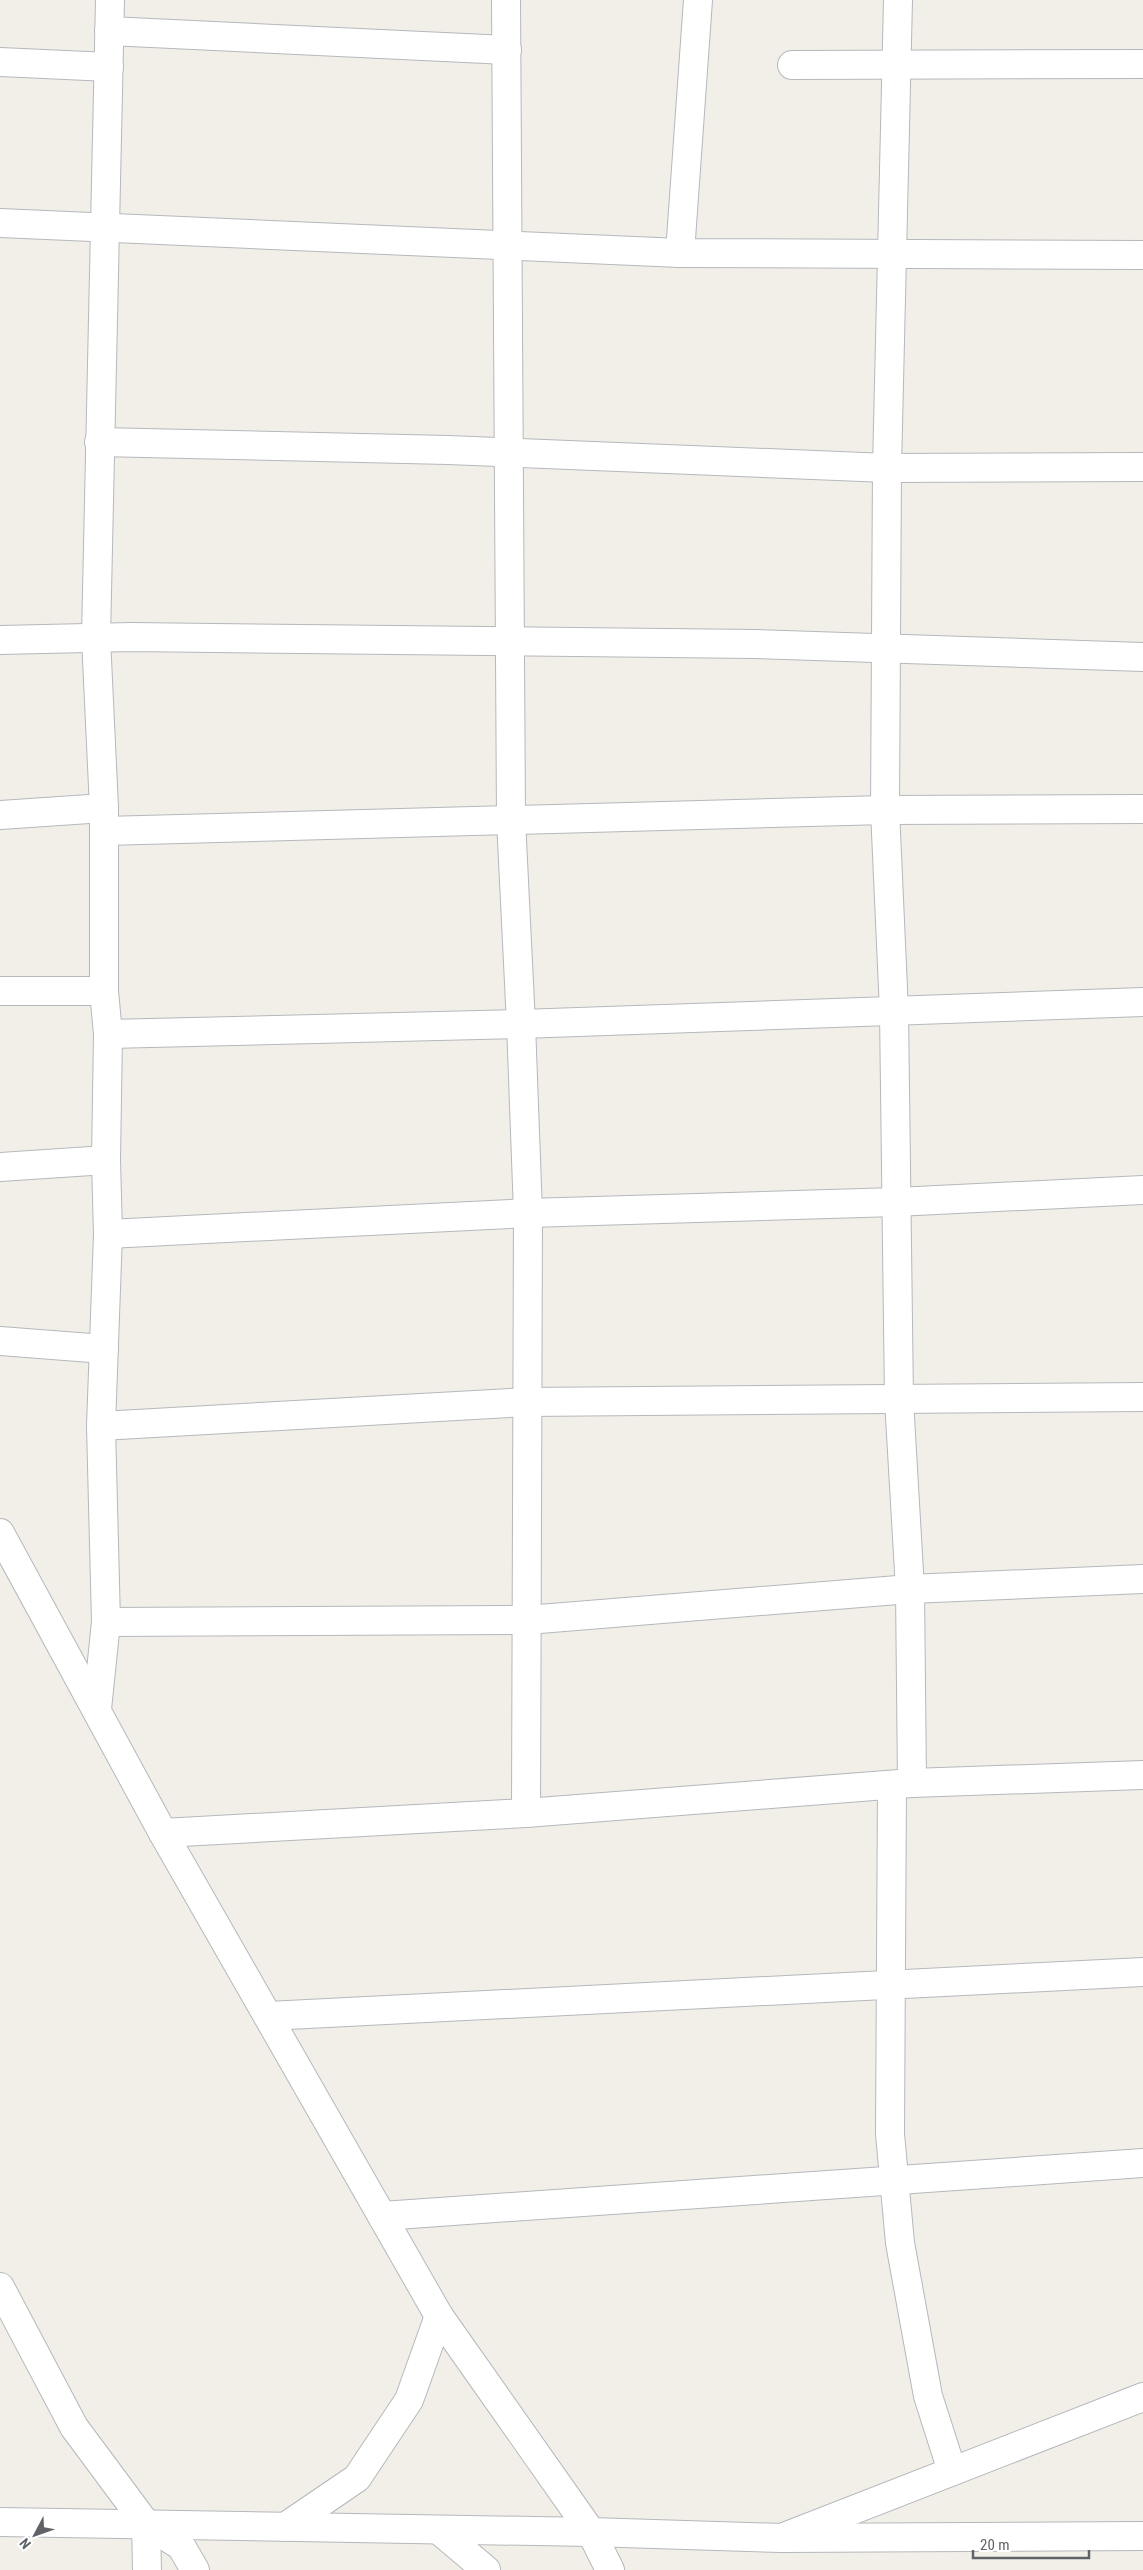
<svg xmlns="http://www.w3.org/2000/svg" width="1143" height="2570" viewBox="0 0 1143 2570" font-family="'Roboto Condensed',sans-serif">
<style>
.lines{fill:none;stroke-linecap:round;stroke-linejoin:round}
.minor-casing{stroke:#b5b8bc;stroke-width:30}
.tertiary-casing{stroke:#b5b8bc;stroke-width:30}
.minor{stroke:#fff;stroke-width:28}
.tertiary{stroke:#fff;stroke-width:28}
</style>
<rect width="100%" height="100%" fill="#f1efe8"/>
<g class="lines">
<g class="minor-casing">
<g id="minor">
<path d="M 506,0 L 511,820 L 521,1024 L 528,1213 L 526,1813"/>
<path d="M 898,0 L 887,468 L 885,810 L 894,1011 L 899,1400 L 910,1589 L 912,1783"/>
<path d="M 109,31 L 507,50"/>
<path d="M 0,62 L 109,67"/>
<path d="M 792,65 L 1143,64"/>
<path d="M 0,223 L 680,253 L 1143,255"/>
<path d="M 680,253 L 698,0"/>
<path d="M 99,442 L 448,450 L 887,468 L 1143,467"/>
<path d="M 0,640 L 131,637 L 755,644 L 1143,657"/>
<path d="M 0,815 L 104,808"/>
<path d="M 104,831 L 885,810 L 1143,809"/>
<path d="M 0,991 L 104,991"/>
<path d="M 108,1034 L 521,1024 L 1143,1002"/>
<path d="M 0,1167 L 106,1160"/>
<path d="M 108,1234 L 528,1213 L 896,1202 L 1143,1190"/>
<path d="M 0,1341 L 104,1349"/>
<path d="M 101,1426 L 526,1402 L 1143,1397"/>
<path d="M 106,1622 L 527,1620 L 910,1589 L 1143,1579"/>
<path d="M 97,1709 L 106,1622 L 101,1426 L 108,1234 L 106,1160 L 108,1034 L 104,991 L 104,808 L 96,638 L 110,0"/>
<path d="M 892,1785 L 890,2134 L 900,2243 L 928,2396 L 952,2471"/>
<path d="M 163,1833 L 526,1813 L 912,1783 L 1143,1775"/>
<path d="M 268,2016 L 1143,1972"/>
<path d="M 382,2216 L 1143,2163"/>
<path d="M 0,2287 L 74,2427 L 146,2524 L 181,2546 L 195,2570"/>
<path d="M 146,2524 L 147,2570"/>
<path d="M 784,2537 L 1143,2397"/>
</g>
</g>
<g class="tertiary-casing">
<g id="tertiary">
<path d="M 0,1533 L 163,1833 L 439,2316 L 591,2532 L 610,2570"/>
<path d="M 0,2522 L 591,2532 L 782,2538 L 1143,2536"/>
<path d="M 285,2527 L 357,2478 L 409,2400 L 439,2316"/>
<path d="M 440,2531 L 486,2570"/>
</g>
</g>
<use href="#minor" class="minor"/>
<use href="#tertiary" class="tertiary"/>
</g>
<g transform="translate(35 2535) rotate(229)" stroke="#ffffff" stroke-width="4" paint-order="stroke">
<path d="M0-4L9 19L0 12L-9 19Z" fill="#5f6368"/>
<text y="-8" font-size="14" font-weight="bold" text-anchor="middle" fill="#5f6368">N</text>
</g>
<path d="M973 2550v8h116v-8" fill="none" stroke="#5f6368" stroke-width="2.5"/>
<text x="980" y="2550" font-size="15" fill="#5f6368" stroke="#ffffff" stroke-width="4" paint-order="stroke">20 m</text>
</svg>
